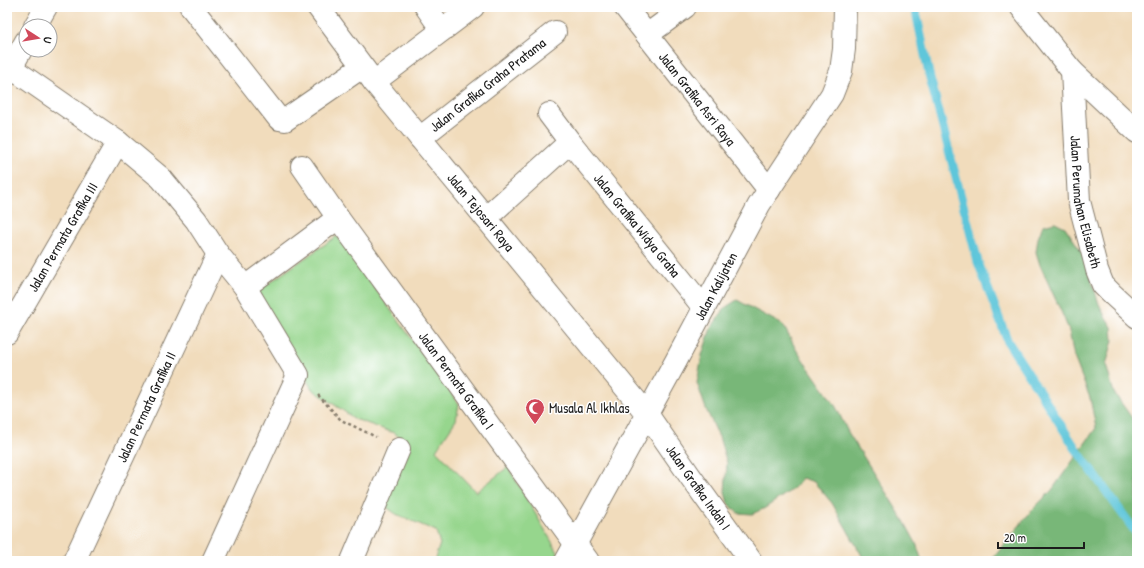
<svg xmlns="http://www.w3.org/2000/svg" width="1144" height="568" viewBox="0 0 1144 568" font-family="'Patrick Hand',sans-serif">
<style>
.green{fill:#96d68d;stroke:#597954}
.forest{fill:#78b778;stroke:#4a6a4a}
.lines{fill:none;stroke-linecap:round;stroke-linejoin:round}
.stream{stroke:#5ec6da;stroke-width:9}
.minor-casing{stroke:#867c6c;stroke-width:24}
.path{stroke:#867c6c;stroke-width:2.5;stroke-dasharray:3 3;stroke-linecap:butt}
.minor{stroke:#fff;stroke-width:22}
.labels{text-anchor:middle;stroke-width:3;stroke-linejoin:round;paint-order:stroke}
.street-label{font-size:14px;fill:#1c1c1c;stroke:#fff}
.poi-label{font-size:14px;fill:#1c1c1c;stroke:#fff;text-anchor:start}
</style>
<rect width="100%" height="100%" fill="#fff"/>
<filter id="ink" filterUnits="userSpaceOnUse"><feTurbulence type="fractalNoise" baseFrequency=".025" numOctaves="2"/><feDisplacementMap in="SourceGraphic" scale="8" xChannelSelector="R" yChannelSelector="G"/><feConvolveMatrix kernelMatrix="1 2 1 2 8 2 1 2 1" color-interpolation-filters="sRGB"/></filter>
<filter id="wash" filterUnits="userSpaceOnUse"><feTurbulence type="fractalNoise" baseFrequency=".012" numOctaves="4" result="noise"/><feDisplacementMap in="SourceGraphic" scale="16" xChannelSelector="R" yChannelSelector="G"/><feGaussianBlur stdDeviation="0.9" result="paint"/><feColorMatrix in="noise" values="0 0 0 0 0 0 0 0 0 0 0 0 0 0 0 0 0 1.4 0 .05"/><feComposite in="paint" operator="in"/></filter>
<g filter="url(#wash)">
<rect width="100%" height="100%" fill="#f1dcbc"/>
<path class="green" d="M 337,236 L 459,404 L 456,420 L 436,450 L 476,492 L 508,467 L 559,554 L 556,561 L 434,561 L 440,544 L 436,531 L 396,514 L 381,503 L 406,451 L 406,441 L 394,433 L 355,419 L 312,389 L 256,292 Z"/>
<g class="forest">
<path d="M 1055,222 L 1065,227 L 1083,254 L 1099,304 L 1105,316 L 1112,327 L 1113,340 L 1106,365 L 1114,393 L 1137,425 L 1137,561 L 991,561 L 1032,510 L 1052,490 L 1096,428 L 1090,398 L 1074,357 L 1069,331 L 1064,318 L 1040,265 L 1036,252 L 1038,238 L 1043,225 Z"/>
<path d="M 737,300 L 783,325 L 797,351 L 836,407 L 848,432 L 904,521 L 916,543 L 922,561 L 865,561 L 832,503 L 814,482 L 802,478 L 793,489 L 765,508 L 752,514 L 738,513 L 728,504 L 725,492 L 727,463 L 719,437 L 706,409 L 697,383 L 702,355 L 711,328 L 726,307 Z"/>
</g>
<g class="lines">
<path class="stream" d="M 915,7 L 929,74 L 978,262 L 1008,342 L 1076,449 L 1137,534"/>
</g>
</g>
<g filter="url(#ink)">
<g class="lines">
<g class="minor-casing">
<g id="minor">
<path d="M 191,7 L 279,119 L 285,120 L 362,67"/>
<path id="s1" d="M 318,7 L 374,82 L 647,414 L 690,476 L 751,561"/>
<path d="M 426,7 L 442,30"/>
<path id="s2" d="M 625,7 L 769,190"/>
<path d="M 1021,7 L 1072,71 L 1137,132"/>
<path d="M 35,26 L 46,7"/>
<path d="M 647,35 L 685,7"/>
<path d="M 7,65 L 118,142 L 161,178 L 196,220 L 218,254 L 245,287 L 298,375 L 213,561"/>
<path id="s3" d="M 1072,71 L 1079,201 L 1097,270 L 1103,285 L 1112,294 L 1137,317"/>
<path d="M 7,75 L 26,41"/>
<path d="M 374,82 L 473,7"/>
<path id="s4" d="M 549,114 L 570,142 L 704,308"/>
<path id="s5" d="M 420,138 L 555,32"/>
<path d="M 302,166 L 338,218"/>
<path d="M 486,218 L 570,142"/>
<path id="s6" d="M 245,287 L 338,218 L 588,561"/>
<path id="s7" d="M 7,333 L 118,142"/>
<path id="s8" d="M 74,561 L 218,254"/>
<path d="M 352,561 L 399,449"/>
<path id="s9" d="M 566,561 L 676,361 L 759,205 L 832,94 L 841,71 L 844,49 L 845,7"/>
</g>
</g>
<path class="path" d="M 318,395 L 341,420 L 376,437"/>
<use href="#minor" class="minor"/>
</g>
</g>
<defs>
<g id="mosque-pin" transform="scale(1)"><path d="M0 17L-7.5 6A9.5 9.5 0 1 1 7.5 6Z" fill="#d1495b" stroke="#fff"/><path d="M3.5-4.9A6 6 0 1 0 3.5 4.9A5 5 0 1 1 3.5-4.9Z" fill="#fff"/></g>
</defs>
<g fill-rule="evenodd">
<use href="#mosque-pin" x="535" y="408"/>
</g>
<g class="labels">
<g class="street-label">
<text dy="5" stroke="none"><textPath href="#s5" startOffset="86">Jalan Grafika Graha Pratama</textPath></text>
<text dy="5" stroke="none"><textPath href="#s2" startOffset="117">Jalan Grafika Asri Raya</textPath></text>
<text dy="5" stroke="none"><textPath href="#s3" startOffset="132">Jalan Perumahan Elisabeth</textPath></text>
<text dy="5" stroke="none"><textPath href="#s1" startOffset="262">Jalan Tejosari Raya</textPath></text>
<text dy="5" stroke="none"><textPath href="#s4" startOffset="142">Jalan Grafika Widya Graha</textPath></text>
<text dy="5" stroke="none"><textPath href="#s7" startOffset="111">Jalan Permata Grafika III</textPath></text>
<text dy="5" stroke="none"><textPath href="#s9" startOffset="313">Jalan Kalijaten</textPath></text>
<text dy="5" stroke="none"><textPath href="#s6" startOffset="317">Jalan Permata Grafika I</textPath></text>
<text dy="5" stroke="none"><textPath href="#s8" startOffset="170">Jalan Permata Grafika II</textPath></text>
<text dy="5" stroke="none"><textPath href="#s1" startOffset="613">Jalan Grafika Indah I</textPath></text>
</g>
<g class="poi-label">
<text x="549" y="413">Musala Al Ikhlas</text>
</g>
</g>
<rect width="1144" height="568" fill="none" stroke="#fff" stroke-width="24"/>
<g transform="translate(38 38) rotate(102)"><circle r="19" fill="#ffffff" stroke="#a4a4a4"/>
<path d="M0-3L7 15L0 10L-7 15Z" fill="#d1495b"/>
<text y="-6" font-size="11" font-weight="bold" text-anchor="middle" fill="#1c1c1c">U</text>
</g>
<path d="M998 542v6h86v-6" fill="none" stroke="#1c1c1c" stroke-width="2"/>
<text x="1004" y="542" font-size="12" fill="#1c1c1c" stroke="#ffffff" stroke-width="3" paint-order="stroke">20 m</text>
</svg>
